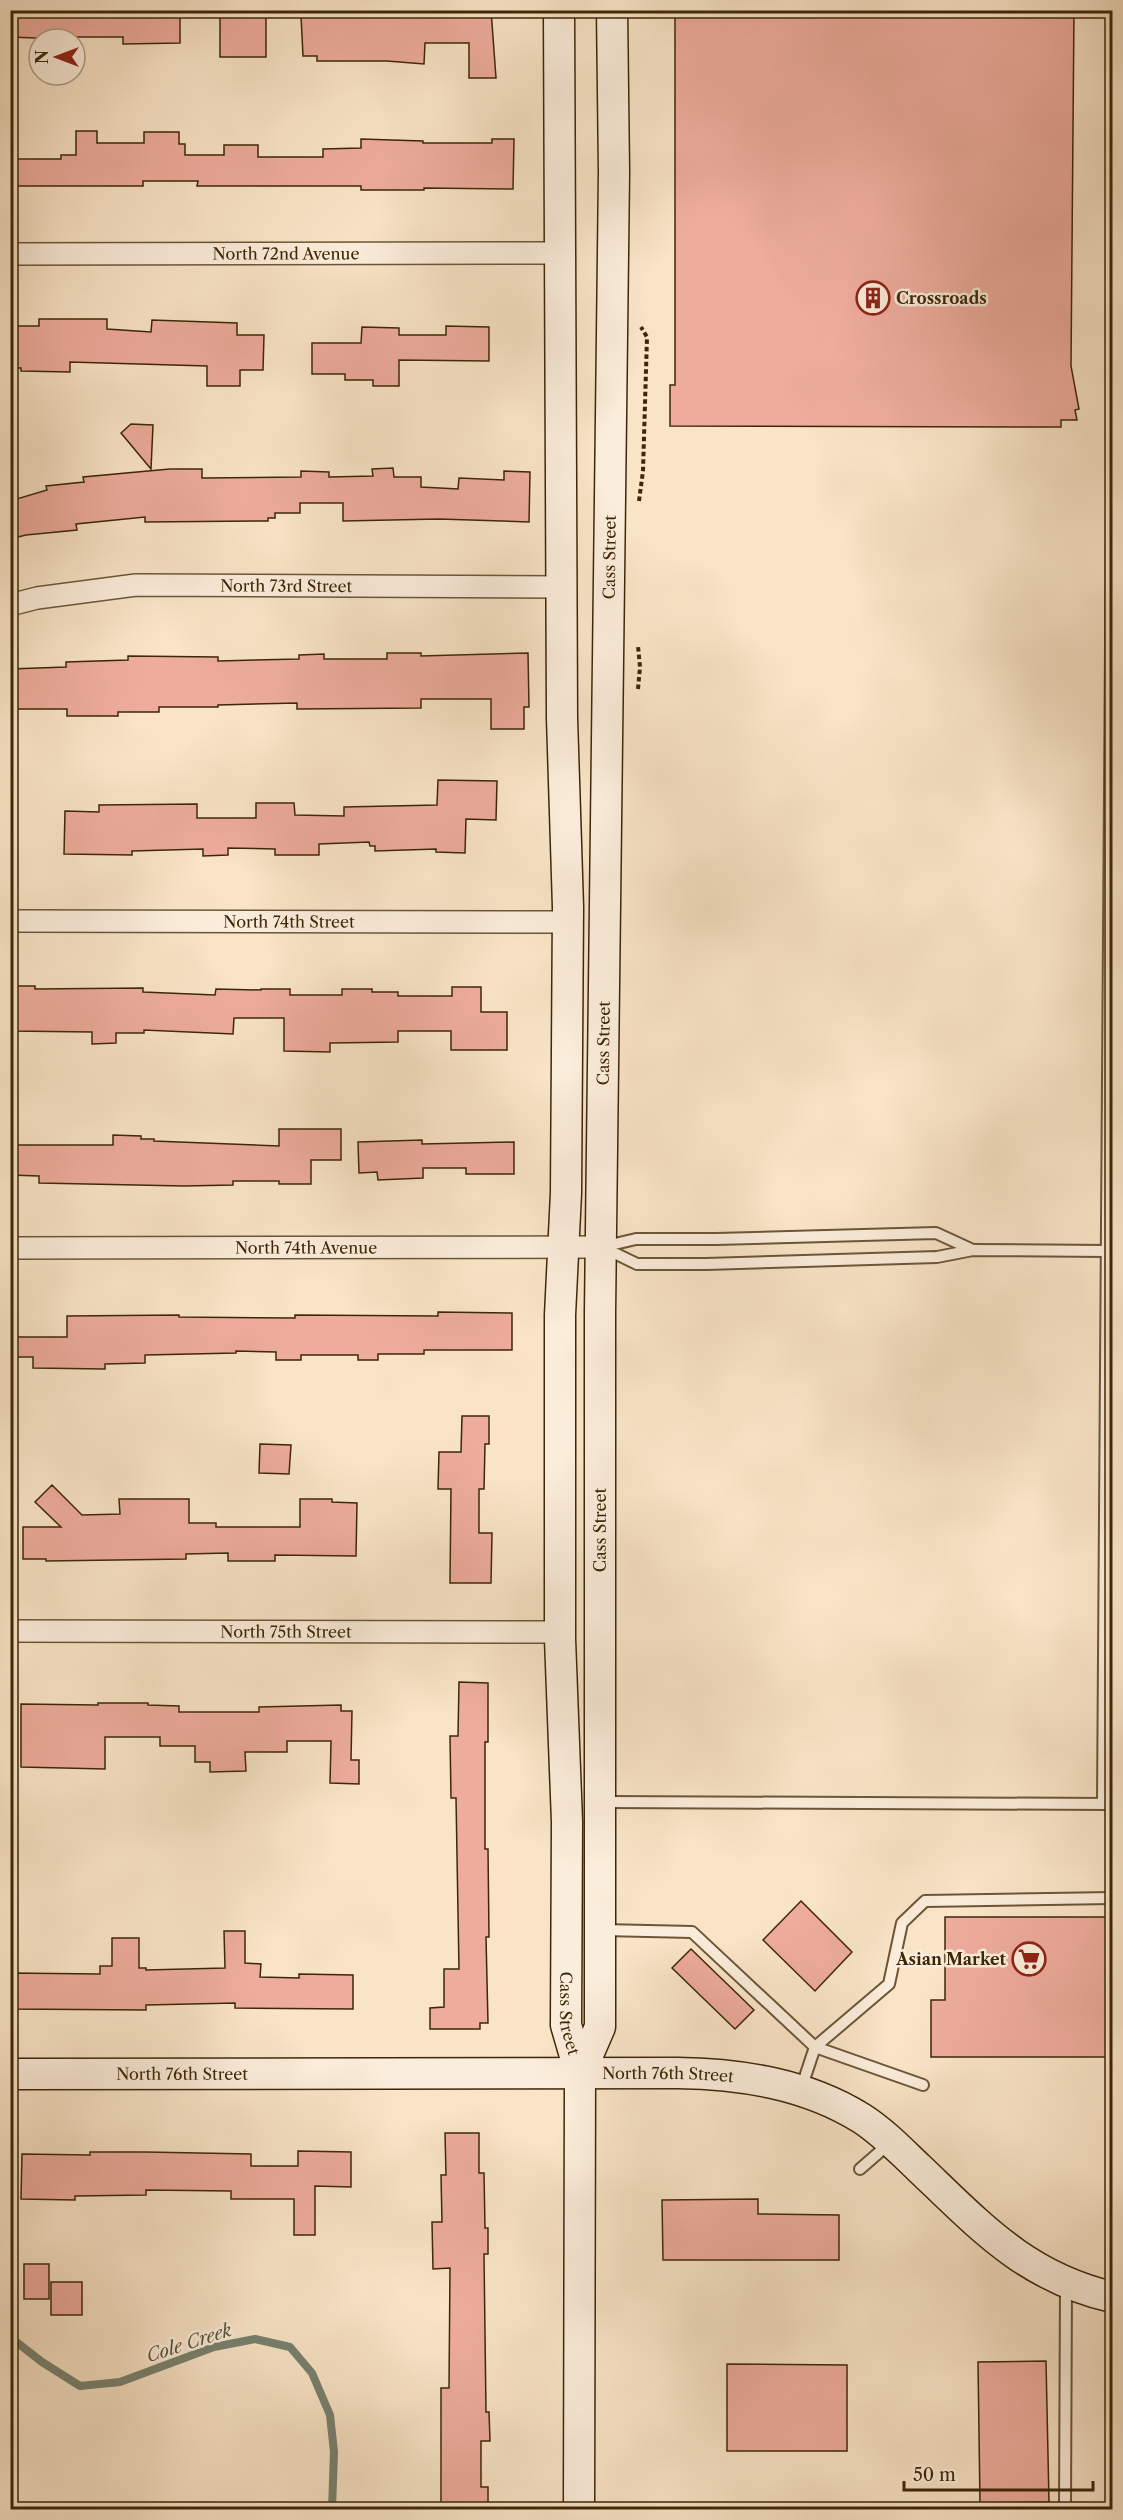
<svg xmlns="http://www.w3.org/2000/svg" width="1123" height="2520" viewBox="0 0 1123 2520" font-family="'Libre Caslon Text',serif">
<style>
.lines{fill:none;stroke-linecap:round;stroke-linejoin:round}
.stream{stroke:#778271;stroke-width:8}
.building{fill:#eeac9d;stroke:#3d2707;stroke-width:1.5}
.lane-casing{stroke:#6c5637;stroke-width:14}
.street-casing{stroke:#6c5637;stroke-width:24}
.secondary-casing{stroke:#3d2707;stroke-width:33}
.path{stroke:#3d2707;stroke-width:4;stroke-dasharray:4.5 3;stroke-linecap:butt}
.lane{stroke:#fbeddb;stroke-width:10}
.street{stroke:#fbeddb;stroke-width:21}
.secondary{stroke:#fbeddb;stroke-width:30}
.labels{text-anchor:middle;stroke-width:5;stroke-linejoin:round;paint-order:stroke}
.street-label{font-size:16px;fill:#3d2707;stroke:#fbeddb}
.poi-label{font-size:16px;font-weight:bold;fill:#3d2707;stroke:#fbeddb;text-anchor:start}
.water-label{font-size:18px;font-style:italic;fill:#5a543c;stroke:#fbeddb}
</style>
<rect width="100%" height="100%" fill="#f9e4c7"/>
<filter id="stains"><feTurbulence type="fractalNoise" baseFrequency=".00333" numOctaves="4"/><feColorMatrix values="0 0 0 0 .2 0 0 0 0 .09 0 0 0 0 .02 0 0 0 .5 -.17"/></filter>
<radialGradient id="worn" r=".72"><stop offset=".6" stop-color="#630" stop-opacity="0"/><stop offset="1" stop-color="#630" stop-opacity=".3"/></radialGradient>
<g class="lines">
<path class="stream" d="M 10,2337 L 42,2362 L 80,2386 L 120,2382 L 214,2347 L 255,2339 L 290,2347 L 312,2373 L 330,2415 L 334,2452 L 332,2510"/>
</g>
<g class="building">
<path d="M 10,10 L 180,10 L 180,43 L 123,44 L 123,37 L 61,37 L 61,39 L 10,37 Z"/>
<rect x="220" y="10" width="46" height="47"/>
<path d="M 368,10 L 444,15 L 444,10 L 491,10 L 496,78 L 469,78 L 469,43 L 425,43 L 424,64 L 387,61 L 317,61 L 317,56 L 303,56 L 301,16 L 368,15 Z"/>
<path d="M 675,10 L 1074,10 L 1071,366 L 1079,409 L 1075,410 L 1077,420 L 1061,420 L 1061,427 L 670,426 L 670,385 L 675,385 Z"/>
<path d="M 76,131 L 97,131 L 97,143 L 144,143 L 144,132 L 179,132 L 179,144 L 185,144 L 185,155 L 224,155 L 224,145 L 258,145 L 258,157 L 323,157 L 323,149 L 361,148 L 361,139 L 423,141 L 423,143 L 492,143 L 492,139 L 514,139 L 513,189 L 424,188 L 424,190 L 361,190 L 361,186 L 197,186 L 198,181 L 143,181 L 143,186 L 10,186 L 10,159 L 61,159 L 61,155 L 76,155 Z"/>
<path d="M 39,319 L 107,319 L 107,329 L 151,332 L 152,320 L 237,323 L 237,335 L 264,335 L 263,370 L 240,370 L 240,386 L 207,386 L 207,366 L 70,362 L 70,372 L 21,371 L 21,368 L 10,368 L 10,326 L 39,326 Z"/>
<path d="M 446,326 L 489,327 L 489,361 L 399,360 L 399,386 L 373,386 L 373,380 L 345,380 L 345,374 L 312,374 L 312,343 L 361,343 L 362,327 L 399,328 L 399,335 L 446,335 Z"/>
<path d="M 131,424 L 153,425 L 151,469 L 121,433 Z"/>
<path d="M 393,468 L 394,477 L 421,477 L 421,487 L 458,489 L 459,478 L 504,480 L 504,471 L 530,472 L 529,522 L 439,519 L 343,521 L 343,503 L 300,503 L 300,513 L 275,513 L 275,518 L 268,518 L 268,521 L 145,522 L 145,517 L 76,524 L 77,530 L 26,535 L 10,539 L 10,501 L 47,490 L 46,486 L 84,482 L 83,477 L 170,469 L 202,469 L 202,478 L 301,477 L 301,471 L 329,472 L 329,477 L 373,476 L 372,469 Z"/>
<path d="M 387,653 L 421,653 L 421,656 L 528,653 L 529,707 L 524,707 L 524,729 L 491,729 L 491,699 L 421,699 L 421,708 L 297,709 L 297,703 L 218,705 L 218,707 L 159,707 L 159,712 L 118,712 L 118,716 L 67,716 L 67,709 L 10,709 L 10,669 L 66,667 L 66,662 L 128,660 L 128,656 L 218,657 L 218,661 L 299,659 L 299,655 L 324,654 L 324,659 L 387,659 Z"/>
<path d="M 438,780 L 497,781 L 496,820 L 466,819 L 465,853 L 436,852 L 436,849 L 375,851 L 375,846 L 370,846 L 369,842 L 319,844 L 319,855 L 275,855 L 275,849 L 228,848 L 228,855 L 203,856 L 203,849 L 132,851 L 132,855 L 64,854 L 65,811 L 99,812 L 99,805 L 197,804 L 197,818 L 256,818 L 256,803 L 294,803 L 295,815 L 344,816 L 344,807 L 437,805 Z"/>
<path d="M 10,986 L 35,986 L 35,989 L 143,988 L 143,992 L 215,995 L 216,989 L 261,990 L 261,989 L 290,989 L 290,995 L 342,995 L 342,989 L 372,989 L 372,992 L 398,992 L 398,996 L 452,996 L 452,987 L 481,987 L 481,1012 L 507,1012 L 507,1050 L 451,1050 L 451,1031 L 398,1031 L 398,1042 L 330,1043 L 330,1052 L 284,1051 L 284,1018 L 234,1018 L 233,1034 L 144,1030 L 144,1033 L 116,1033 L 116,1043 L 92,1044 L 92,1032 L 10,1031 Z"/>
<path d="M 279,1129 L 341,1129 L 341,1160 L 311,1160 L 311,1184 L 279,1184 L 279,1181 L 233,1181 L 233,1185 L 184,1186 L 39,1183 L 39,1176 L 10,1175 L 10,1145 L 113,1145 L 113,1135 L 141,1136 L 141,1139 L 154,1139 L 154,1141 L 279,1146 Z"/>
<path d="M 422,1140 L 422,1144 L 514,1142 L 514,1174 L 466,1174 L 466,1168 L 423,1168 L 423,1178 L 378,1180 L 377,1172 L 359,1173 L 358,1142 Z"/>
<path d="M 438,1312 L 512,1313 L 512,1350 L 424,1350 L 424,1354 L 378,1354 L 378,1360 L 358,1360 L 358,1355 L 301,1355 L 301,1360 L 276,1360 L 276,1352 L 236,1351 L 236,1353 L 145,1355 L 145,1363 L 105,1364 L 105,1369 L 33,1368 L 33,1357 L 10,1357 L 10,1337 L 67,1337 L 67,1316 L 179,1315 L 179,1317 L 295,1318 L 295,1315 L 438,1316 Z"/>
<path d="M 462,1416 L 489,1416 L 489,1444 L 485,1444 L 484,1489 L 479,1489 L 479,1533 L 492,1533 L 491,1583 L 450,1583 L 451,1489 L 438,1489 L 439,1452 L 461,1452 Z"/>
<path d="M 260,1444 L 291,1445 L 289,1474 L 259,1473 Z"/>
<path d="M 52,1485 L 82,1515 L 120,1514 L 119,1499 L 189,1499 L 189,1523 L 216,1523 L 216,1527 L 300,1527 L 300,1499 L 332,1499 L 332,1502 L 357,1503 L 356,1556 L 275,1555 L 275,1561 L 228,1561 L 228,1553 L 186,1554 L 186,1559 L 46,1561 L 46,1559 L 23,1559 L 23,1527 L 61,1527 L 35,1502 Z"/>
<path d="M 459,1682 L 488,1683 L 488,1742 L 485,1742 L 485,1849 L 488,1849 L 489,1937 L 486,1937 L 488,2023 L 480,2023 L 480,2029 L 430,2029 L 430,2008 L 444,2007 L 444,1969 L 459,1969 L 456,1798 L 451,1798 L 450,1736 L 458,1736 Z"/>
<path d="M 98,1703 L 148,1703 L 148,1705 L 179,1706 L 179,1712 L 259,1712 L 259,1707 L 341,1705 L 341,1711 L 352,1711 L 351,1760 L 359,1760 L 359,1784 L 330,1783 L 331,1741 L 287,1741 L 287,1752 L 245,1752 L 246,1771 L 210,1772 L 210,1762 L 195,1762 L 195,1746 L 160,1746 L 160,1737 L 105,1737 L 105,1769 L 21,1767 L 21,1704 L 98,1705 Z"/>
<path d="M 801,1901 L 852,1952 L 815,1991 L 763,1940 Z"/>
<path d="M 945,1917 L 1113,1917 L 1113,2057 L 931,2057 L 931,2000 L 945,2000 Z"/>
<path d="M 224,1931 L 245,1931 L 245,1963 L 261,1964 L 260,1977 L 299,1978 L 299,1974 L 353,1975 L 353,2009 L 235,2008 L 235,2003 L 146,2005 L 146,2010 L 10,2009 L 10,1973 L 100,1974 L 100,1966 L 112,1966 L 112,1938 L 139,1938 L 139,1968 L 146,1968 L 146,1970 L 225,1968 Z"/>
<path d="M 691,1949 L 754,2010 L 735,2029 L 672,1968 Z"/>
<path d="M 445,2133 L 479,2133 L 479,2173 L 484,2173 L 485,2228 L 488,2228 L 488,2254 L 484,2254 L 486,2412 L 489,2412 L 490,2441 L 481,2441 L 481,2487 L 488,2487 L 488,2510 L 441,2510 L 441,2388 L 449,2388 L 450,2268 L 433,2269 L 432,2222 L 442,2222 L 441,2175 L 446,2175 Z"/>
<path d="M 298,2151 L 351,2152 L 351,2187 L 315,2186 L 315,2235 L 294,2235 L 294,2199 L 231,2199 L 231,2191 L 146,2190 L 146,2195 L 75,2196 L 75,2200 L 21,2199 L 22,2154 L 90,2155 L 90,2152 L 146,2152 L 251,2154 L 251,2166 L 298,2166 Z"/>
<path d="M 758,2199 L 758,2214 L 839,2215 L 839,2260 L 663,2260 L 662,2200 Z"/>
<rect x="24" y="2264" width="25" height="35"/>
<rect x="51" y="2282" width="31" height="33"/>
<path d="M 1046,2361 L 1049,2502 L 980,2503 L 978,2362 Z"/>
<path d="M 727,2364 L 847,2365 L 847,2451 L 727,2451 Z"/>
</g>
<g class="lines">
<g class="lane-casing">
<g id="lane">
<path d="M 602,1247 L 636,1239 L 716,1239 L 936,1233 L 973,1250"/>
<path d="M 604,1248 L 637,1264 L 706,1264 L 937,1257 L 973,1250 L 1107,1251"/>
<path d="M 603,1802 L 1112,1804"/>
<path d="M 1103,1804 L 1112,502"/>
<path d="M 603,1930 L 692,1932 L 815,2047 L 801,2089"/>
<path d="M 815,2047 L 889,1984 L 902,1923 L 925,1901 L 1112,1898"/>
<path d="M 815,2047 L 923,2085"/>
<path d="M 860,2169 L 891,2142"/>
<path d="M 1065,2510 L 1066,2283"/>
</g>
</g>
<g class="street-casing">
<g id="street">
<path id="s1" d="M 10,254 L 561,253"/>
<path id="s2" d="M 10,605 L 37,598 L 136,585 L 562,587"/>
<path id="s3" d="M 10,921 L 568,922"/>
<path id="s4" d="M 10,1248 L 601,1247"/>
<path id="s5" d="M 10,1631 L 560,1632"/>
</g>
</g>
<g class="secondary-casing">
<g id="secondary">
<path id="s6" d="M 559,10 L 562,718 L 568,907 L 566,1193 L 560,1315 L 560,1639 L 567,1822 L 566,2025 L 580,2073 L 579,2510"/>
<path id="s7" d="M 580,2073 L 600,2027 L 600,1312 L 614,172 L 612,10"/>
<path id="s8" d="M 10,2074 L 678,2073 C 742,2074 806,2084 861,2118 C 883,2132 901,2151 919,2168 C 981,2227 1026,2277 1112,2297"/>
</g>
</g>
<g class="path">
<path d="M 639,501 L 643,471 L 647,337 L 641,327"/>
<path d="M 638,689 L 640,667 L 638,646"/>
</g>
<use href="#lane" class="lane"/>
<use href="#street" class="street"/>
<use href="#secondary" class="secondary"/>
</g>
<defs>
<g id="building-ring" transform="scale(1.725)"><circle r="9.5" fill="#fbeddb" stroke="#8f2418" stroke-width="1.5"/><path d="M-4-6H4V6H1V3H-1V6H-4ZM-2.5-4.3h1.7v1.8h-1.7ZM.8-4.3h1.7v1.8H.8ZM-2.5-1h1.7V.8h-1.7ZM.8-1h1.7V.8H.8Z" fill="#8f2418"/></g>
<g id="supermarket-ring" transform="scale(1.725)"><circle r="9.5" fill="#fbeddb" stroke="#8f2418" stroke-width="1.5"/><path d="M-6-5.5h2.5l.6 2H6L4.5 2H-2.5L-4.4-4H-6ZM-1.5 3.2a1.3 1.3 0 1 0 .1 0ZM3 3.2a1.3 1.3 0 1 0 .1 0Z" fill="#8f2418"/></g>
</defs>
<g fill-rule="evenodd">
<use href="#building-ring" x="873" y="298"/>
<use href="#supermarket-ring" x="1029" y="1959"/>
</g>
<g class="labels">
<g class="street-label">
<text dy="6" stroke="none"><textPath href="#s1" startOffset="276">North 72nd Avenue</textPath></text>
<text dy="6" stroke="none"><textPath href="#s7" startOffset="1520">Cass Street</textPath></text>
<text dy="6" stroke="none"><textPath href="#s2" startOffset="278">North 73rd Street</textPath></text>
<text dy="6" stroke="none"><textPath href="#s3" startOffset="279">North 74th Street</textPath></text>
<text dy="6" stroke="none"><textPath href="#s7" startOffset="1034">Cass Street</textPath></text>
<text dy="6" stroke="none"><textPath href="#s4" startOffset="296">North 74th Avenue</textPath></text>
<text transform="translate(600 1530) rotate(-90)" y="6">Cass Street</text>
<text dy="6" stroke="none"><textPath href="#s5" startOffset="276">North 75th Street</textPath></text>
<text dy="6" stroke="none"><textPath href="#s6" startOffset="2004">Cass Street</textPath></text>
<text dy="6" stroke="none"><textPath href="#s8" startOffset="172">North 76th Street</textPath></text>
<text dy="6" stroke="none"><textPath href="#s8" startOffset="658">North 76th Street</textPath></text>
</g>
<g class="poi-label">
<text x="896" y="304">Crossroads</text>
<text x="1006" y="1965" text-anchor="end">Asian Market</text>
</g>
<g class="water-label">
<text transform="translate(189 2343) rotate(-18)" y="6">Cole Creek</text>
</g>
</g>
<rect width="1123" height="2520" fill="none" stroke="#f9e4c7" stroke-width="36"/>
<rect x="12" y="12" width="1099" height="2496" fill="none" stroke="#3d2707" stroke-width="3"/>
<rect x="18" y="18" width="1087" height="2484" fill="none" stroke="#3d2707" stroke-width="1.5"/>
<g transform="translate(57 57) rotate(270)"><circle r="28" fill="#fbeddb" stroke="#af9e86" stroke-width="1.5"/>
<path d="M0-4.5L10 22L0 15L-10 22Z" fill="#8f2418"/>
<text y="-9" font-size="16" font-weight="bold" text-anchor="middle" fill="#3d2707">N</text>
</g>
<path d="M904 2481v9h189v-9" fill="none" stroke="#3d2707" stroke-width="3"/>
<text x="913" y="2481" font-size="18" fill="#3d2707" stroke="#fbeddb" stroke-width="4.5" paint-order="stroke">50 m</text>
<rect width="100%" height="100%" filter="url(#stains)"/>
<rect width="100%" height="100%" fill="url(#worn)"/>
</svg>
